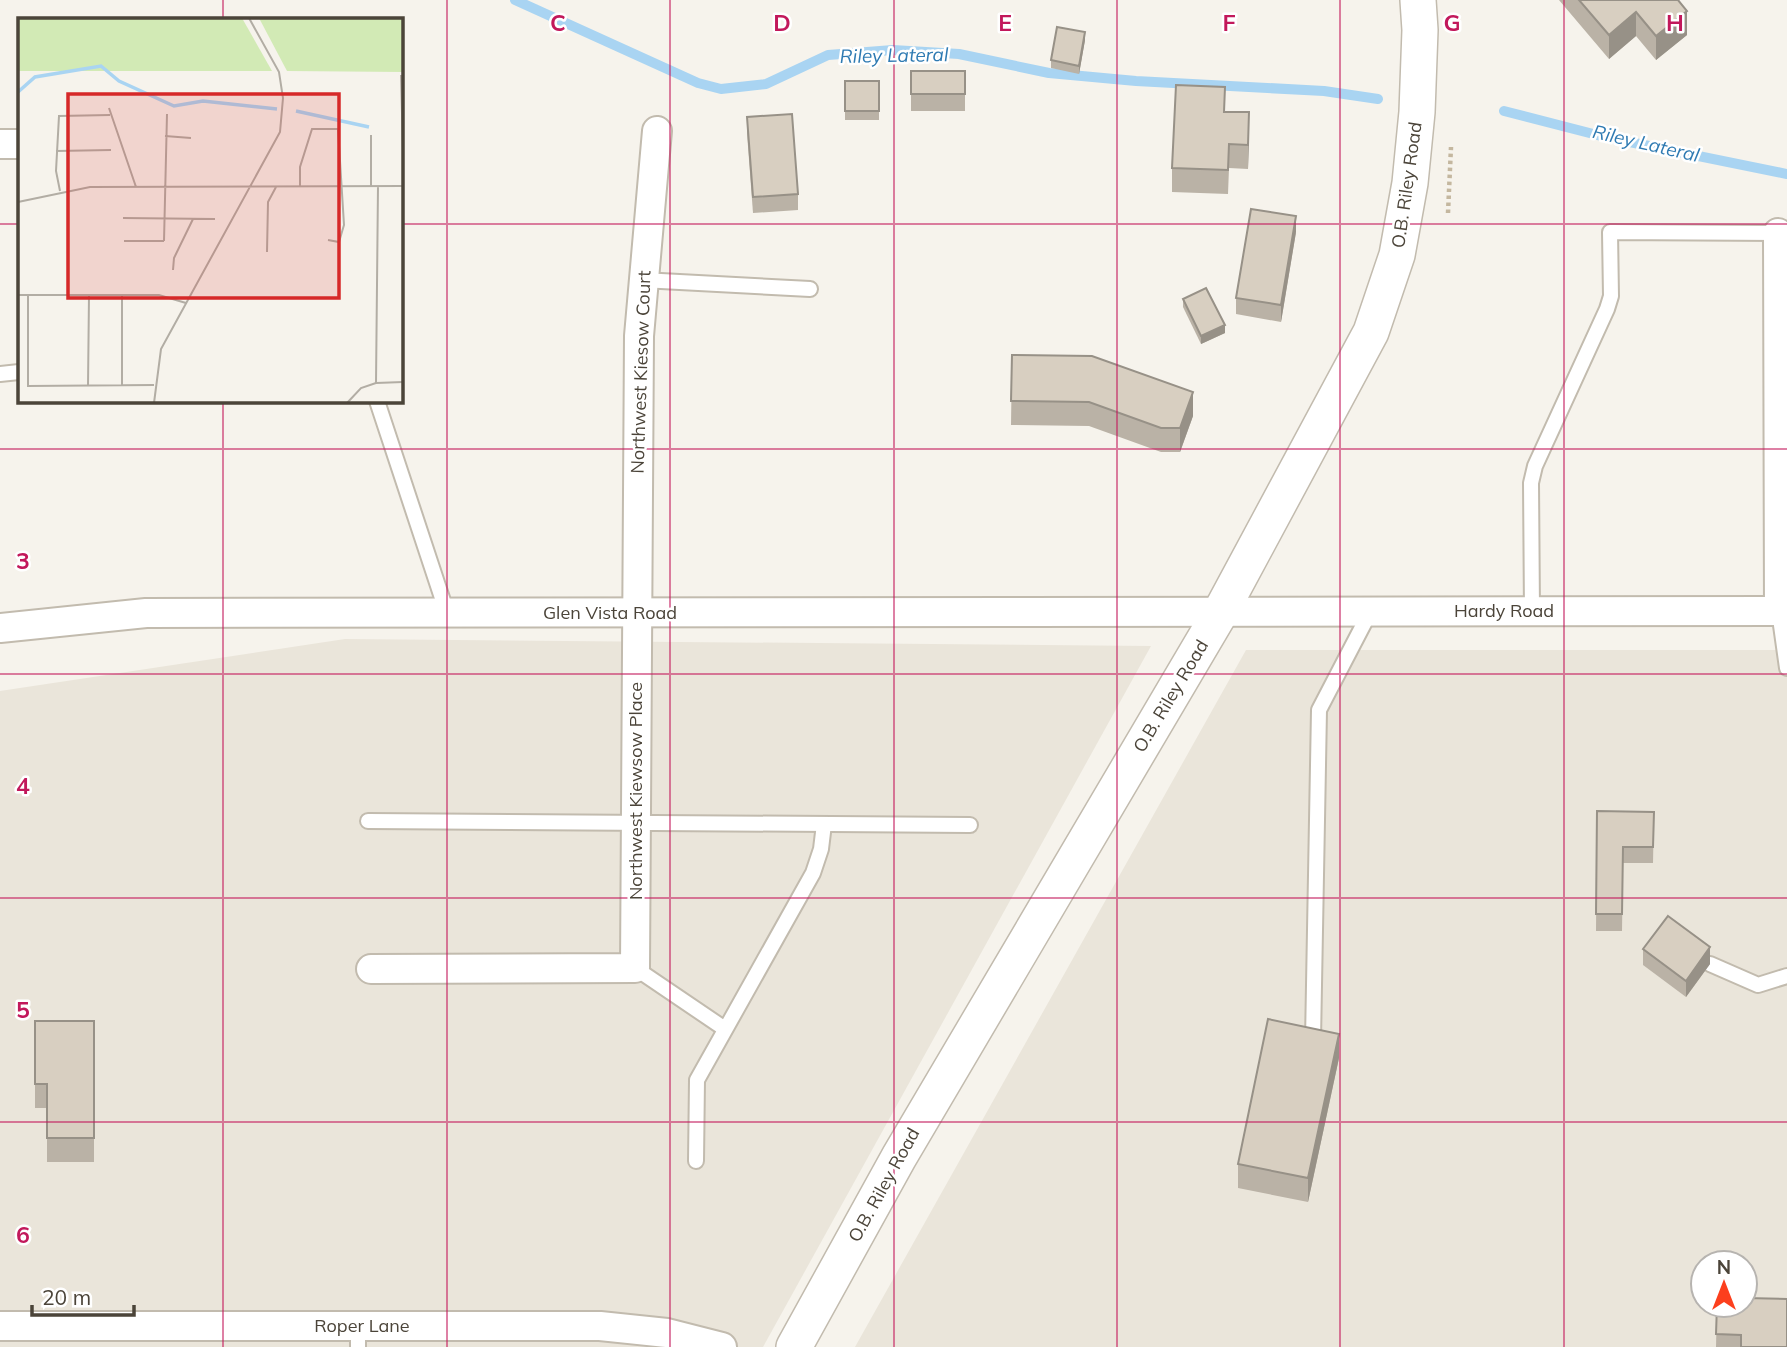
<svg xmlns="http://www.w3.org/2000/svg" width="1787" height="1347" viewBox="0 0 1787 1347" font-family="Mulish,sans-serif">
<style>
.residential{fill:#eae5da;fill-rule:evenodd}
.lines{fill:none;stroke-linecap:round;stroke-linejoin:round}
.stream{stroke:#a9d4f2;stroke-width:10}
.service-casing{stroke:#c2bbae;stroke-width:18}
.minor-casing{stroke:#c2bbae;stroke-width:32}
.tertiary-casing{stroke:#c2bbae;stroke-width:38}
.path{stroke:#c4b79f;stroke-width:4.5;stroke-dasharray:3.5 3.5;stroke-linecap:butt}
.service{stroke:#fff;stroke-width:14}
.minor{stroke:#fff;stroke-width:28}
.tertiary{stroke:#fff;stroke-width:35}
.wall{fill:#bab2a6}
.shaded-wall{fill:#979187}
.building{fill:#d8cfc1;stroke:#979187;stroke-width:2}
.grid{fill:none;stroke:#c2185b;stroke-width:2;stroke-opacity:0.55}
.labels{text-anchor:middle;stroke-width:5;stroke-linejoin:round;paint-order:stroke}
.street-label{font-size:18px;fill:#4b4439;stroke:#fff}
.water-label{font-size:19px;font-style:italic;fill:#2e7ab2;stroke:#fff}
.inset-river{fill:none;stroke:#a9d4f2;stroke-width:3.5}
.inset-road{fill:none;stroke:#b2ada4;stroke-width:2}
.view{fill:#d62828;fill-opacity:0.15;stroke:#d62828;stroke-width:3.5}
.inset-edge{fill:none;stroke:#4b4439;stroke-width:3.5}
.grid-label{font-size:23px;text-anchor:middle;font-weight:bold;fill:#c2185b;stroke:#fff;stroke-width:5;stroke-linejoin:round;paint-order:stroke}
</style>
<rect width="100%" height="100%" fill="#f6f3ec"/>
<g class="residential">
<path d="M 345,639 L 1151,646 L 763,1347 L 0,1347 L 0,691 Z"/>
<path d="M 1246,650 L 1787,650 L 1787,1347 L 855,1347 ZM 1703,1263 L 1745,1263 L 1745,1305 L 1703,1305 Z"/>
</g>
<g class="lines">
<g class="stream">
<path d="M 515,0 L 698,83 L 721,89 L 766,84 L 828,55 L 893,50 L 959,54 L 1049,73 L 1136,81 L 1324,91 L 1378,99"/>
<path d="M 1504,111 L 1605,137 L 1787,174"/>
</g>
<g class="service-casing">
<g id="service">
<path d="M 642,280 L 810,289"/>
<path d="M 0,374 L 19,372"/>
<path d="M 377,401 L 447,613"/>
<path d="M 1532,611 L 1531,483 L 1535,466 L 1607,309 L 1611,296 L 1610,232 L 1778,233"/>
<path d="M 1779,611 L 1787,668"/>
<path d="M 368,821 L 970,825"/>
<path d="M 1710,964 L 1758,985 L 1787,976"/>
<path d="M 635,968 L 725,1029"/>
<path d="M 1313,1040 L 1319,710 L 1370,612"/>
<path d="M 696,1161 L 697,1080 L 813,873 L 821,849 L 824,824"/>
<path d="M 358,1347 L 358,1326"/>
</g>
</g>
<g class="minor-casing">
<g id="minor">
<path d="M 0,144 L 19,144"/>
<path d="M 1778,233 L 1779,611"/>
<path d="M 0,628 L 146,613 L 1787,611"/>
<path d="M 371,969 L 635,968 L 639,336 L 657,131"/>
<path d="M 0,1326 L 600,1326 L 667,1333 L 722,1347"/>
</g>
</g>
<g class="tertiary-casing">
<path id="tertiary" d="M 794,1347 L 899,1157 L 1220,613 L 1371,332 L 1397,255 L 1410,183 L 1417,112 L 1420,30 L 1418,0"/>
</g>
<path class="path" d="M 1448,213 L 1451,147"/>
<use href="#service" class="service"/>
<use href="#minor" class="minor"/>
<use href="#tertiary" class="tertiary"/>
</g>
<g class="wall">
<path d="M 1559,0 L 1678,0 L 1687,35 L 1656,60 L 1636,36 L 1609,59 Z"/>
<path d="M 1085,40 L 1079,74 L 1051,68 L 1051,60 Z"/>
<rect x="911" y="71" width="54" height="40"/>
<rect x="845" y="81" width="34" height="39"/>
<path d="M 1225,112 L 1249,136 L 1248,169 L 1229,168 L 1228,194 L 1172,192 L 1172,168 Z"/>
<path d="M 747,117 L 798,194 L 798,210 L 753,213 L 747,133 Z"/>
<path d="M 1296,232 L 1281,322 L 1236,314 L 1236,298 Z"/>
<path d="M 1183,299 L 1225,333 L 1201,344 L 1183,307 Z"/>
<path d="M 1012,355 L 1193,416 L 1180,452 L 1161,452 L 1089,426 L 1011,425 Z"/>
<path d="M 1597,811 L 1654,812 L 1653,863 L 1623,863 L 1622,931 L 1596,931 Z"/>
<path d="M 1643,949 L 1710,964 L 1686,997 L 1643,965 Z"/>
<path d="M 35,1021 L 94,1021 L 94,1162 L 47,1162 L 47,1108 L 35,1108 Z"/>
<path d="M 1339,1058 L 1308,1202 L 1238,1188 L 1238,1164 Z"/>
<path d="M 1717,1305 L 1787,1347 L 1716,1347 Z"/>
</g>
<g class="shaded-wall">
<path d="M 1687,11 L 1687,35 L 1656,60 L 1656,36 Z"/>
<path d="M 1636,12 L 1636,36 L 1609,59 L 1609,35 Z"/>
<path d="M 1085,32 L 1085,40 L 1079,74 L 1079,66 Z"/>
<path d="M 1249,112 L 1249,136 L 1248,169 L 1248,145 Z"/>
<path d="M 1296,216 L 1296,232 L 1281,322 L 1281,305 Z"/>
<path d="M 1225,325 L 1225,333 L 1201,344 L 1201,336 Z"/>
<path d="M 1193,392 L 1193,416 L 1180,452 L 1180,428 Z"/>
<path d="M 1710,947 L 1710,964 L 1686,997 L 1686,981 Z"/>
<path d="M 1339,1034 L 1339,1058 L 1308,1202 L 1308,1178 Z"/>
</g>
<g class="building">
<path d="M 1579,0 L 1678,0 L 1687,11 L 1656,36 L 1636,12 L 1609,35 Z"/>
<path d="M 1057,27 L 1085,32 L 1079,66 L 1051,60 Z"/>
<rect x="911" y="71" width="54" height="23"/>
<rect x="845" y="81" width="34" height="30"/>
<path d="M 1176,85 L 1225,87 L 1224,112 L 1249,112 L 1248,145 L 1229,144 L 1228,170 L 1172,168 Z"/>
<path d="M 792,114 L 798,194 L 753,197 L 747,117 Z"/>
<path d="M 1251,209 L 1296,216 L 1281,305 L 1236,298 Z"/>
<path d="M 1206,288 L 1225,325 L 1201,336 L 1183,299 Z"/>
<path d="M 1012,355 L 1092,356 L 1193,392 L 1180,428 L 1161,428 L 1089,402 L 1011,401 Z"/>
<path d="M 1597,811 L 1654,812 L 1653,847 L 1623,847 L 1622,914 L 1596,914 Z"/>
<path d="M 1668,916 L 1710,947 L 1686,981 L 1643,949 Z"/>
<path d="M 1268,1019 L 1339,1034 L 1308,1178 L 1238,1164 Z"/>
<path d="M 35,1021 L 94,1021 L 94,1138 L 47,1138 L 47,1084 L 35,1084 Z"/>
<path d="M 1745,1298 L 1787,1299 L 1787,1347 L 1741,1347 L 1741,1335 L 1716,1334 L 1717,1305 L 1745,1305 Z"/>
</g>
<path class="grid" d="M 223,0 L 223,19M 447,0 L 447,1347M 670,0 L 670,1347M 894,0 L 894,1347M 1117,0 L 1117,1347M 1340,0 L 1340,1347M 1564,0 L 1564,1347M 0,224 L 19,224M 401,224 L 1787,224M 223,401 L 223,1347M 0,449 L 1787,449M 0,674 L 1787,674M 0,898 L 1787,898M 0,1122 L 1787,1122"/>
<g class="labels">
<g class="street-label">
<text transform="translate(1407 185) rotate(-82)" y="6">O.B. Riley Road</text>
<text transform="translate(641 372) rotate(-88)" y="6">Northwest Kiesow Court</text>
<text x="1504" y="617">Hardy Road</text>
<text x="610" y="619">Glen Vista Road</text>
<text transform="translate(1171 696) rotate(-59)" y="6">O.B. Riley Road</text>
<text transform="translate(636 791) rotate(-90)" y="6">Northwest Kiewsow Place</text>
<text transform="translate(884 1185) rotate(-61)" y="6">O.B. Riley Road</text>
<text x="362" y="1332">Roper Lane</text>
</g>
<g class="water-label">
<text transform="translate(894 55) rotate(-1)" y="7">Riley Lateral</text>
<text transform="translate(1646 143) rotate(13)" y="7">Riley Lateral</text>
</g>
</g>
<g transform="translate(18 18)">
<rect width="385" height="385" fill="#f6f3ec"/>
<path d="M 0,0 L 224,0 L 254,53 L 0,53 Z" fill="#d2eab5"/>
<path d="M 241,0 L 385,0 L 385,54 L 269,53 Z" fill="#d2eab5"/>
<path class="inset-river" d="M 0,74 L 17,59 L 83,48 L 101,63 L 156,88 L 185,83 L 259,91M 278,93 L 351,109"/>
<path class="inset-road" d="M 383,57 L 385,133M 91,90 L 118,169M 147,118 L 173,120M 38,133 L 93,132M 282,168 L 282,149 L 294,111 L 320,111 L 326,207 L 321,224 L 310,222M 353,168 L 353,117M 42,173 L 38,153 L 41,98 L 92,97M 0,184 L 72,169 L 385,168M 105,200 L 197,201M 106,223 L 146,223M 146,223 L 149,96M 249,234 L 250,184 L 258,169M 155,252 L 156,240 L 175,201M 0,277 L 141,277 L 168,285M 10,277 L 10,368 L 136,367M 358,365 L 385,364M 104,367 L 104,277M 70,368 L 71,277M 136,385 L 143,331 L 262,114 L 265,80 L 261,54 L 231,0M 329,385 L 343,370 L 358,365 L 360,168"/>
<path class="view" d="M 50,76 L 321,76 L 321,280 L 50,280 Z"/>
<rect width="385" height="385" class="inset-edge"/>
</g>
<g class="grid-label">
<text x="558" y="31">C</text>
<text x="782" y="31">D</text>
<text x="1005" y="31">E</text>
<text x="1229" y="31">F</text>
<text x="1452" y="31">G</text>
<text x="1675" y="31">H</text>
<text x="23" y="569">3</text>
<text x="23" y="794">4</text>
<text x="23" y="1018">5</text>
<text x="23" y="1243">6</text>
</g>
<g transform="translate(1724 1284)"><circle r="33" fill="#ffffff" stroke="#b7b4b0" stroke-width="2"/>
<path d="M0-5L12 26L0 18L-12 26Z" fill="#fc3f1d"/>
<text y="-10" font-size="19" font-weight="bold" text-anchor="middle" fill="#4b4439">N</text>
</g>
<path d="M32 1305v10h102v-10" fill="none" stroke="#4b4439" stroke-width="3.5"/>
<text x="42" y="1305" font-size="21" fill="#4b4439" stroke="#ffffff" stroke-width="5" paint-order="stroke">20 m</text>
</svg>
